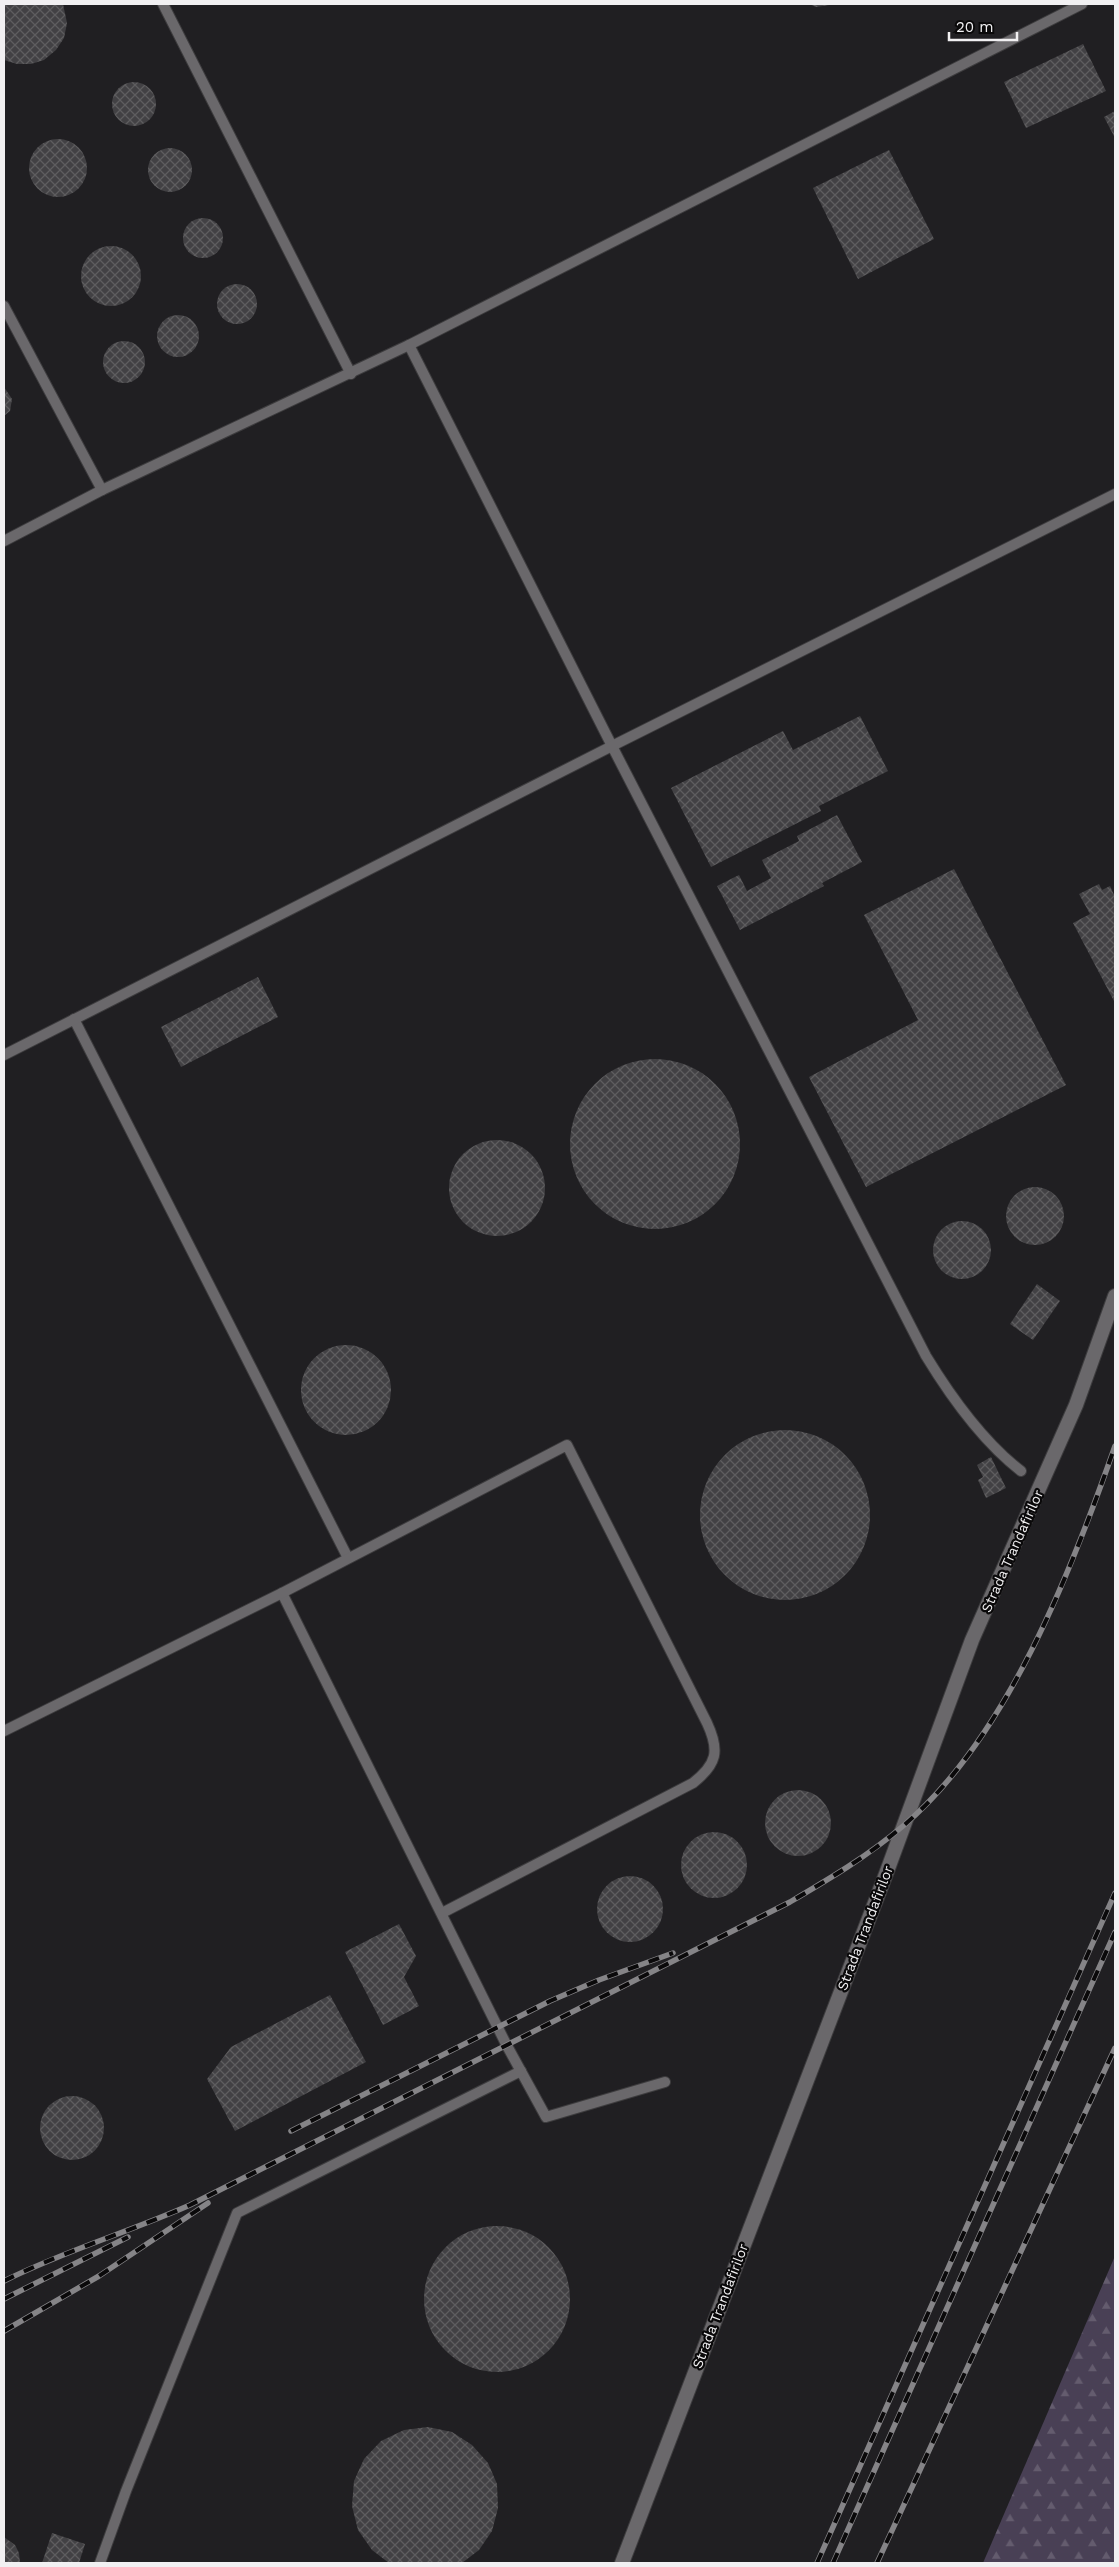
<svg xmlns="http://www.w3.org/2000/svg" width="1119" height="2567" viewBox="0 0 1119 2567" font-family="'Work Sans',sans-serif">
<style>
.forest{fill:url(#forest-firs)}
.building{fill:url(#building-cross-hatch)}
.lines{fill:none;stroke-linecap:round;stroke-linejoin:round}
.service-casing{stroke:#3d3c3e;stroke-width:12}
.secondary-casing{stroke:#3d3c3e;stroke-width:16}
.service{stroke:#6a686b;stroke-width:10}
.secondary{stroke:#6a686b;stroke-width:14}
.rail-casing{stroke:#858487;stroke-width:5.5}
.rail{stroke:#0a090a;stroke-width:4;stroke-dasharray:11;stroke-linecap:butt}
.labels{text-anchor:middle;stroke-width:4.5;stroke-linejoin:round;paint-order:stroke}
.street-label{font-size:14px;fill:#f1f0f2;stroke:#0a090a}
</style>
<defs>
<pattern id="forest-firs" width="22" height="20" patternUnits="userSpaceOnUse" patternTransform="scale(1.25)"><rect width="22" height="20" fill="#494055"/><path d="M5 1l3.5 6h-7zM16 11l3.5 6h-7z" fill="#645c6e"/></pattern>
<pattern id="building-cross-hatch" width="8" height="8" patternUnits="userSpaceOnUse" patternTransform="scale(1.25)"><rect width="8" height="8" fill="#424144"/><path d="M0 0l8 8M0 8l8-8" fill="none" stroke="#5e5d5f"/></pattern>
</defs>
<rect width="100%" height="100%" fill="#201f22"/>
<path class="forest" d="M 1115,2256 L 1115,2563 L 983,2563 Z"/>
<g class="building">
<path d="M 4,4 L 63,4 L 67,23 L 64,38 L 56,50 L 44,60 L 31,64 L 17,64 L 4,60 Z"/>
<path d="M 809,4 L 836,4 L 816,7 Z"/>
<path d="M 1083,44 L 1106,91 L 1026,128 L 1004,82 Z"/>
<circle cx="134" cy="104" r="22"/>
<path d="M 1115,111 L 1115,138 L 1104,117 Z"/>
<circle cx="58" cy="168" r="29"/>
<circle cx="170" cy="170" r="22"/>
<path d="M 889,150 L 934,239 L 858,279 L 813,188 Z"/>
<circle cx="203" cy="238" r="20"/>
<circle cx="111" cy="276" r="30"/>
<circle cx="237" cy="304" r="20"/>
<circle cx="178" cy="336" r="21"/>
<circle cx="124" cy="362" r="21"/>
<path d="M 4,387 L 12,399 L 10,411 L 4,416 Z"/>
<path d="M 860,716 L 888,771 L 819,806 L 821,811 L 711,867 L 671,788 L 783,731 L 793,750 Z"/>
<path d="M 837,815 L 862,862 L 822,883 L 824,886 L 740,930 L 717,886 L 739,875 L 747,891 L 771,878 L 762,860 L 799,841 L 797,836 Z"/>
<path d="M 954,869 L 1066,1085 L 866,1187 L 809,1077 L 918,1020 L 864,915 Z"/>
<path d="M 1099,884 L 1102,890 L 1110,886 L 1115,897 L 1115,1003 L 1073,923 L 1090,914 L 1079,894 Z"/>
<path d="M 258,977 L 278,1017 L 181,1067 L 161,1027 Z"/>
<circle cx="655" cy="1144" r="85"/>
<circle cx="497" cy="1188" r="48"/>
<circle cx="1035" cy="1216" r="29"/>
<circle cx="962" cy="1250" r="29"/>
<path d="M 1037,1284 L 1060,1301 L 1033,1340 L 1010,1324 Z"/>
<circle cx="346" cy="1390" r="45"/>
<circle cx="785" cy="1515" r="85"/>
<path d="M 991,1457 L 1006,1488 L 986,1498 L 978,1480 L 983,1477 L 977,1465 Z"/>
<circle cx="798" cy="1823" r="33"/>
<circle cx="714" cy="1865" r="33"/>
<circle cx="630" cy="1909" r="33"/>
<path d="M 399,1924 L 416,1956 L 404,1977 L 419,2006 L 383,2025 L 345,1952 Z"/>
<path d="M 330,1995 L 366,2062 L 235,2131 L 207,2079 L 231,2047 Z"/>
<circle cx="72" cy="2128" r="32"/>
<circle cx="497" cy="2299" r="73"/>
<path d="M 428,2427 L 452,2432 L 472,2445 L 488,2463 L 497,2484 L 498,2508 L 492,2531 L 479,2550 L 462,2563 L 389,2563 L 372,2550 L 358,2530 L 352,2506 L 354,2481 L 364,2459 L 381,2441 L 404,2430 Z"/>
<path d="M 52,2533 L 85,2544 L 79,2563 L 42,2563 Z"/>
<path d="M 4,2537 L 15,2545 L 19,2553 L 20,2563 L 4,2563 Z"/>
</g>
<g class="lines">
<g class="service-casing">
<g id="service">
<path d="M 163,4 L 351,374"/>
<path d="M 4,306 L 102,490"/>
<path d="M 409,345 L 612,746 L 926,1356 C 951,1397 982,1441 1021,1471"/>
<path d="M 4,541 L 102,490 L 409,345 L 1082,4"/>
<path d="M 74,1019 L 348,1558"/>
<path d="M 4,1055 L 612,746 L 1115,494"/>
<path d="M 282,1593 L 506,2044 L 546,2117 L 665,2082"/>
<path d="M 4,1731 L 282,1593 L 567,1445 L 707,1723 C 720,1751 717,1764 693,1783 L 442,1913"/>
<path d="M 100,2563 L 126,2491 L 237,2213 L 521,2071"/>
</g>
</g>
<g class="secondary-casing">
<path id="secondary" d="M 622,2563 L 886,1874 L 972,1640 L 1076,1405 L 1115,1296"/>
</g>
<use href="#service" class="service"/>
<use href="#secondary" class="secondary"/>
<g class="rail-casing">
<g id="rail">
<path d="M 291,2131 L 550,2001 L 599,1980 L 673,1953"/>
<path d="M 4,2281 C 64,2251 129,2232 190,2205 L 790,1902 C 829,1879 868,1856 903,1826 C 1007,1738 1071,1572 1115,1446"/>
<path d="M 4,2299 L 128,2237"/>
<path d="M 4,2331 L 99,2276 L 208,2203"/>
<path d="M 817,2563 L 1115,1893"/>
<path d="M 833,2563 L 1115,1932"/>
<path d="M 877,2563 L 1115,2048"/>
</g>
</g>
<use href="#rail" class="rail"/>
</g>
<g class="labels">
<g class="street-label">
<text transform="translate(1012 1551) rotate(-66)" y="5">Strada Trandafirilor</text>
<text transform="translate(865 1928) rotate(-69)" y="5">Strada Trandafirilor</text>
<text transform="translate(720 2306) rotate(-69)" y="5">Strada Trandafirilor</text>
</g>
</g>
<rect width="1119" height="2567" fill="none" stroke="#f1f0f2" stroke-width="10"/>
<path d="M949 32v8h68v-8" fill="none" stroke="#f1f0f2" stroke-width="2.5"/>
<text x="956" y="32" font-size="15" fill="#f1f0f2" stroke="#0a090a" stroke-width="4" paint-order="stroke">20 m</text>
</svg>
